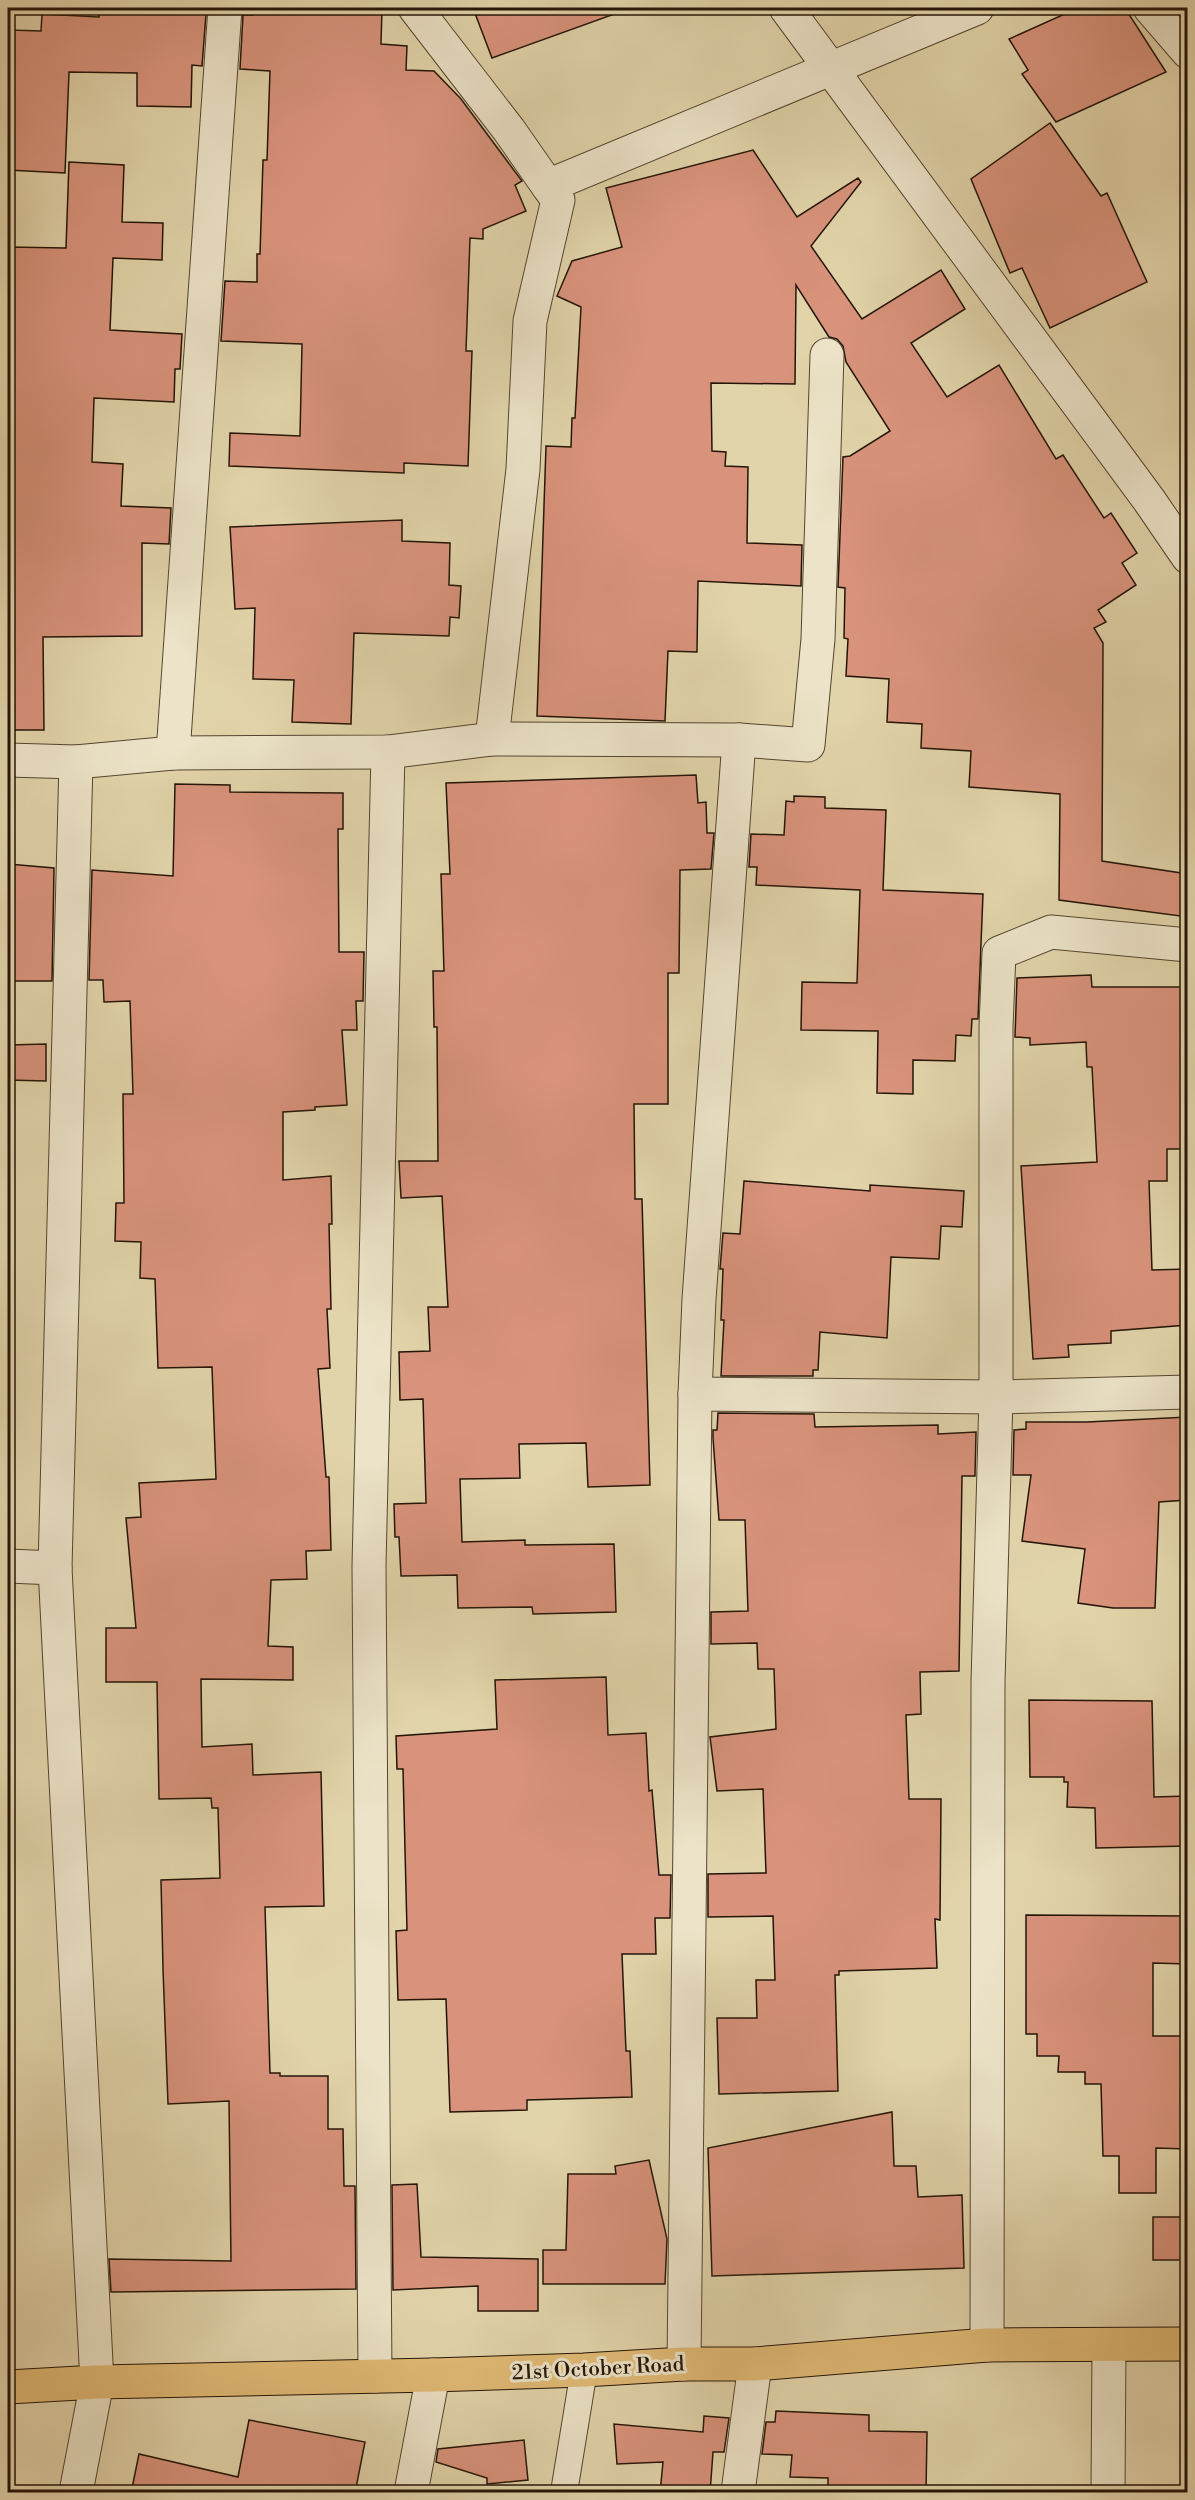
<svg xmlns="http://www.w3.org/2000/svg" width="1195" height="2500" viewBox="0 0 1195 2500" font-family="'Libre Bodoni',serif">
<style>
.building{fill:#d9937c;stroke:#241508;stroke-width:1.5}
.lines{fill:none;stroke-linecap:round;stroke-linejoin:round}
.service-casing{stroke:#544530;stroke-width:28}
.minor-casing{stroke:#544530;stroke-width:35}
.primary-casing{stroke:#241508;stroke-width:35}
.service{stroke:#ece3c8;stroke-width:26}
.minor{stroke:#ece3c8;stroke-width:33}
.primary{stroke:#e1ba75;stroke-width:33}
.labels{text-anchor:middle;stroke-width:6;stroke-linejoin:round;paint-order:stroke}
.street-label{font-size:21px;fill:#241508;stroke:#ece3c8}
</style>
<rect width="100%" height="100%" fill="#e2d4aa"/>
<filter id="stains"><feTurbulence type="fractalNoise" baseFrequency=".00333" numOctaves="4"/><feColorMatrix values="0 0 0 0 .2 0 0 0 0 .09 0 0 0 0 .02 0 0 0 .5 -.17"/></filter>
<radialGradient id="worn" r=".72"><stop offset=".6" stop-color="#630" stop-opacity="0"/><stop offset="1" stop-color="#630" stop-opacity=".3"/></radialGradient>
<g class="building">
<path d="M 252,8 L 382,8 L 381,44 L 407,46 L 406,70 L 434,71 L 461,99 L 522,181 L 515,185 L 526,211 L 483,229 L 483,239 L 470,238 L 466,351 L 472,351 L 468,466 L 404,463 L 404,473 L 229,466 L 230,433 L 300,436 L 302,344 L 221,341 L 225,281 L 257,282 L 257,254 L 260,254 L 263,160 L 267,160 L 270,71 L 240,69 L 243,15 L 253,15 Z"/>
<path d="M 473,8 L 620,8 L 620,12 L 492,58 Z"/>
<path d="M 1078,8 L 1125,8 L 1166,72 L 1056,122 L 1022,74 L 1028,70 L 1009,39 Z"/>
<path d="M 99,12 L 206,14 L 202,66 L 192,65 L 191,107 L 137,106 L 137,73 L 69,72 L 65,173 L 8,170 L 9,30 L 41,31 L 42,14 L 99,17 Z"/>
<path d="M 1050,123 L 1101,196 L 1107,193 L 1147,282 L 1050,328 L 1022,268 L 1010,273 L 971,179 Z"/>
<path d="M 753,150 L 797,217 L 858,178 L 861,182 L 811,246 L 862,319 L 941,270 L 965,309 L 911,343 L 947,397 L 999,365 L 1056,459 L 1063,455 L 1104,518 L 1111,513 L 1137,553 L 1122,563 L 1136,585 L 1098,610 L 1106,622 L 1094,628 L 1103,643 L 1102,861 L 1188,874 L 1188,917 L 1059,900 L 1060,794 L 969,787 L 971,751 L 921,748 L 922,724 L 887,722 L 889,679 L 846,676 L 848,639 L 844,638 L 845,588 L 838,587 L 843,457 L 850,456 L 890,431 L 846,362 L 843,346 L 837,339 L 829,337 L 796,285 L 795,384 L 711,383 L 712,451 L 726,452 L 725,466 L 748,467 L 747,543 L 802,545 L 801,586 L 698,581 L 697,652 L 668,651 L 665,721 L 537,716 L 546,446 L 571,447 L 572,418 L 575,418 L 581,307 L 557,296 L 572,261 L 622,247 L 606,188 Z"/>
<path d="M 69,162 L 124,165 L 122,222 L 163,223 L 162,260 L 113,258 L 110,330 L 182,334 L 180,369 L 175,369 L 174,402 L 94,398 L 92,462 L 123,464 L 121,506 L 171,508 L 169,544 L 142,543 L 142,636 L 43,637 L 44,730 L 8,730 L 8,353 L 10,353 L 8,247 L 66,248 Z"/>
<path d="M 402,520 L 402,541 L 450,543 L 449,585 L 461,586 L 459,618 L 450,617 L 449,636 L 354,633 L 351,724 L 292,722 L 294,680 L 253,679 L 255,608 L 235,609 L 230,527 Z"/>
<path d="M 696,775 L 698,803 L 706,802 L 707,833 L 714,833 L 711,869 L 680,870 L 679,973 L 668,973 L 668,1104 L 634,1104 L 635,1199 L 642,1199 L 650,1485 L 588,1487 L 586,1443 L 519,1444 L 520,1478 L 460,1479 L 462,1542 L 525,1540 L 525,1545 L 614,1544 L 616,1612 L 533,1614 L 532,1607 L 458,1608 L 457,1575 L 401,1576 L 399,1537 L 395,1537 L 394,1504 L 426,1503 L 423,1399 L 400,1400 L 399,1352 L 430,1351 L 428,1307 L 448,1307 L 442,1196 L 401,1198 L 399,1161 L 438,1161 L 437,1027 L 434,1027 L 433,971 L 444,971 L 441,874 L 450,874 L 446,783 Z"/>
<path d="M 175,784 L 230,785 L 230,792 L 343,793 L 343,829 L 338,829 L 339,952 L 364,952 L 363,1001 L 356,1001 L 357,1030 L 342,1030 L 347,1105 L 315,1107 L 315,1110 L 283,1112 L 283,1180 L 331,1176 L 332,1224 L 329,1224 L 331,1309 L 327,1309 L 330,1368 L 318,1369 L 326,1477 L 329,1477 L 331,1550 L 306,1551 L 307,1579 L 271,1580 L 268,1646 L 293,1647 L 293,1680 L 201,1679 L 202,1747 L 252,1744 L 253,1775 L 321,1772 L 324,1906 L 265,1907 L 270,2073 L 280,2073 L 280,2076 L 328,2076 L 328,2129 L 343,2129 L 344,2186 L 355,2186 L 356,2289 L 111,2292 L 109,2259 L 231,2261 L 229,2101 L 168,2104 L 163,1969 L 161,1880 L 220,1878 L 218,1808 L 212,1808 L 211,1798 L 159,1799 L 157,1682 L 106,1682 L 106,1628 L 136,1628 L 126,1518 L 141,1517 L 139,1483 L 216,1479 L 212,1367 L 158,1368 L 155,1279 L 140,1278 L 141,1242 L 115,1241 L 116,1203 L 124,1203 L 123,1094 L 133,1094 L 130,1001 L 104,1002 L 103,980 L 89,980 L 92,870 L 173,876 Z"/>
<path d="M 794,796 L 825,797 L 825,808 L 886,810 L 883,890 L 983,894 L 978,1019 L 972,1019 L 971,1036 L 956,1035 L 955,1061 L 913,1060 L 913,1094 L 877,1093 L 878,1031 L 801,1030 L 802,982 L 857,983 L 860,890 L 756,885 L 757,867 L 749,867 L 751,834 L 784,835 L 786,801 L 794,802 Z"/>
<path d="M 8,864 L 54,868 L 52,981 L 8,981 Z"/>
<path d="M 1091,975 L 1092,987 L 1188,987 L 1188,1149 L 1167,1149 L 1167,1181 L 1149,1181 L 1152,1270 L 1188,1269 L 1188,1325 L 1111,1331 L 1111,1343 L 1068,1345 L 1069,1357 L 1033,1359 L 1021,1166 L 1097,1162 L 1092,1067 L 1087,1067 L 1086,1042 L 1030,1045 L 1030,1038 L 1015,1037 L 1017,978 Z"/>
<path d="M 46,1044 L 46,1081 L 8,1080 L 8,1045 Z"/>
<path d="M 744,1181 L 870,1191 L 870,1185 L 964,1191 L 962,1227 L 941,1226 L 939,1259 L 891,1257 L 887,1338 L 820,1332 L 818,1370 L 813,1370 L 813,1376 L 721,1376 L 724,1320 L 721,1320 L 723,1269 L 720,1269 L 723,1233 L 740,1234 Z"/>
<path d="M 718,1413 L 814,1414 L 815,1427 L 938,1425 L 938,1434 L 976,1432 L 975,1476 L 962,1476 L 959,1671 L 920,1672 L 921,1714 L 906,1715 L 909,1799 L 941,1799 L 940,1920 L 935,1919 L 937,1968 L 839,1971 L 839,1975 L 835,1975 L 838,2091 L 719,2094 L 717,2018 L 757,2018 L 756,1980 L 775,1980 L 773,1916 L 708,1917 L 708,1874 L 766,1873 L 763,1789 L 717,1791 L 710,1737 L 776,1729 L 774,1669 L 758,1669 L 757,1643 L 711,1644 L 711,1612 L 748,1611 L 745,1520 L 719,1520 L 713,1438 L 713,1430 L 717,1430 Z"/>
<path d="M 1188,1417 L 1187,1500 L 1159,1502 L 1155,1608 L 1113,1608 L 1078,1603 L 1085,1549 L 1022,1541 L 1031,1475 L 1013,1475 L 1014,1430 L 1026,1429 L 1026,1422 L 1087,1422 Z"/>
<path d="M 606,1677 L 608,1735 L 646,1733 L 649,1791 L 652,1790 L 659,1875 L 671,1875 L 670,1918 L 655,1918 L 656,1954 L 622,1954 L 626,2051 L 630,2051 L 632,2097 L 527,2100 L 527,2110 L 450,2112 L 446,1999 L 398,2000 L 396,1931 L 407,1930 L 403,1769 L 397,1769 L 396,1736 L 497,1729 L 495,1680 Z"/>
<path d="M 1029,1700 L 1152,1701 L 1154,1797 L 1188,1796 L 1188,1846 L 1096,1848 L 1095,1808 L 1067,1807 L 1068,1782 L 1064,1782 L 1064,1777 L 1030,1777 Z"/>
<path d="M 1026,1915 L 1188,1916 L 1188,1964 L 1153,1963 L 1153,2036 L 1188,2036 L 1188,2149 L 1156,2148 L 1156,2193 L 1119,2193 L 1119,2156 L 1103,2156 L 1101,2084 L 1085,2084 L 1085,2072 L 1058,2072 L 1059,2056 L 1037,2056 L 1037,2034 L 1026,2034 Z"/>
<path d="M 892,2112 L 894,2166 L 916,2166 L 918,2197 L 962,2195 L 964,2268 L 712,2276 L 708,2148 Z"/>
<path d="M 649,2160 L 667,2239 L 665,2284 L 543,2284 L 543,2250 L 566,2250 L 568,2174 L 616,2174 L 615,2166 Z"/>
<path d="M 417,2184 L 421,2257 L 538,2259 L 538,2311 L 478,2311 L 478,2286 L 393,2290 L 392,2185 Z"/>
<rect x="1153" y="2217" width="35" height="43"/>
<path d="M 776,2411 L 869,2415 L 869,2431 L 927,2432 L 926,2493 L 828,2493 L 828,2478 L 790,2477 L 792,2455 L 762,2454 L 766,2422 L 775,2422 Z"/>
<path d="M 704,2416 L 729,2418 L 724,2452 L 713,2452 L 710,2493 L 660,2493 L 663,2462 L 617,2464 L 614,2424 L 703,2432 Z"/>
<path d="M 249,2420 L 365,2442 L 355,2493 L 131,2493 L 139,2454 L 238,2477 Z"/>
<path d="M 524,2440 L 528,2480 L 487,2484 L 487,2478 L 436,2462 L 438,2449 Z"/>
</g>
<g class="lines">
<g class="service-casing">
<path id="service" d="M 564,2492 L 584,2370"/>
</g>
<g class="minor-casing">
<g id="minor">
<path d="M 415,8 L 509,130 L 548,186"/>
<path d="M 786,8 L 1149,500 L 1188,557"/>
<path d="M 1150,8 L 1188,52"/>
<path d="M 492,739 L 739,740 L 808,745 L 818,639 L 827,355"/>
<path d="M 173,753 L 225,8"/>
<path d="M 8,760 L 76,762 L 173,753 L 388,752 L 492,739 L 523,469 L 530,321 L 558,200 L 548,186 L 977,8"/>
<path d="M 695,1394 L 996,1397 L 1188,1392"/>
<path d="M 8,1566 L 55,1568"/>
<path d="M 987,2345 L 988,1682 L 996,1397 L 996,1027 L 999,953 L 1051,932 L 1188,945"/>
<path d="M 684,2364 L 695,1394 L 699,1299 L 739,740"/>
<path d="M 375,2376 L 369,1566 L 388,752"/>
<path d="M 76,2492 L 97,2382 L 55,1568 L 76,762"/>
<path d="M 411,2492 L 433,2375"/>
<path d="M 738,2492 L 755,2364"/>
<path d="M 1108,2492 L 1109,2346"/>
</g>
</g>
<g class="primary-casing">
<path id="primary" d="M 8,2387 L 97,2382 L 433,2375 L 584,2370 L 684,2364 L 755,2364 L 987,2345 L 1188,2344"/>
</g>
<use href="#service" class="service"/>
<use href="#minor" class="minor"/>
<use href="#primary" class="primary"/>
</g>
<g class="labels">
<g class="street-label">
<text transform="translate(598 2368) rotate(-3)" y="7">21st October Road</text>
</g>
</g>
<rect width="1195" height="2500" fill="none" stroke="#e2d4aa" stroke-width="30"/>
<rect x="9" y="9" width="1177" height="2482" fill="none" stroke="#241508" stroke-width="3"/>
<rect x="15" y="15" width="1165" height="2470" fill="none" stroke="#241508" stroke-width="1.5"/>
<rect width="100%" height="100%" filter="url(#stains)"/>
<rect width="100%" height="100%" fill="url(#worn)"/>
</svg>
